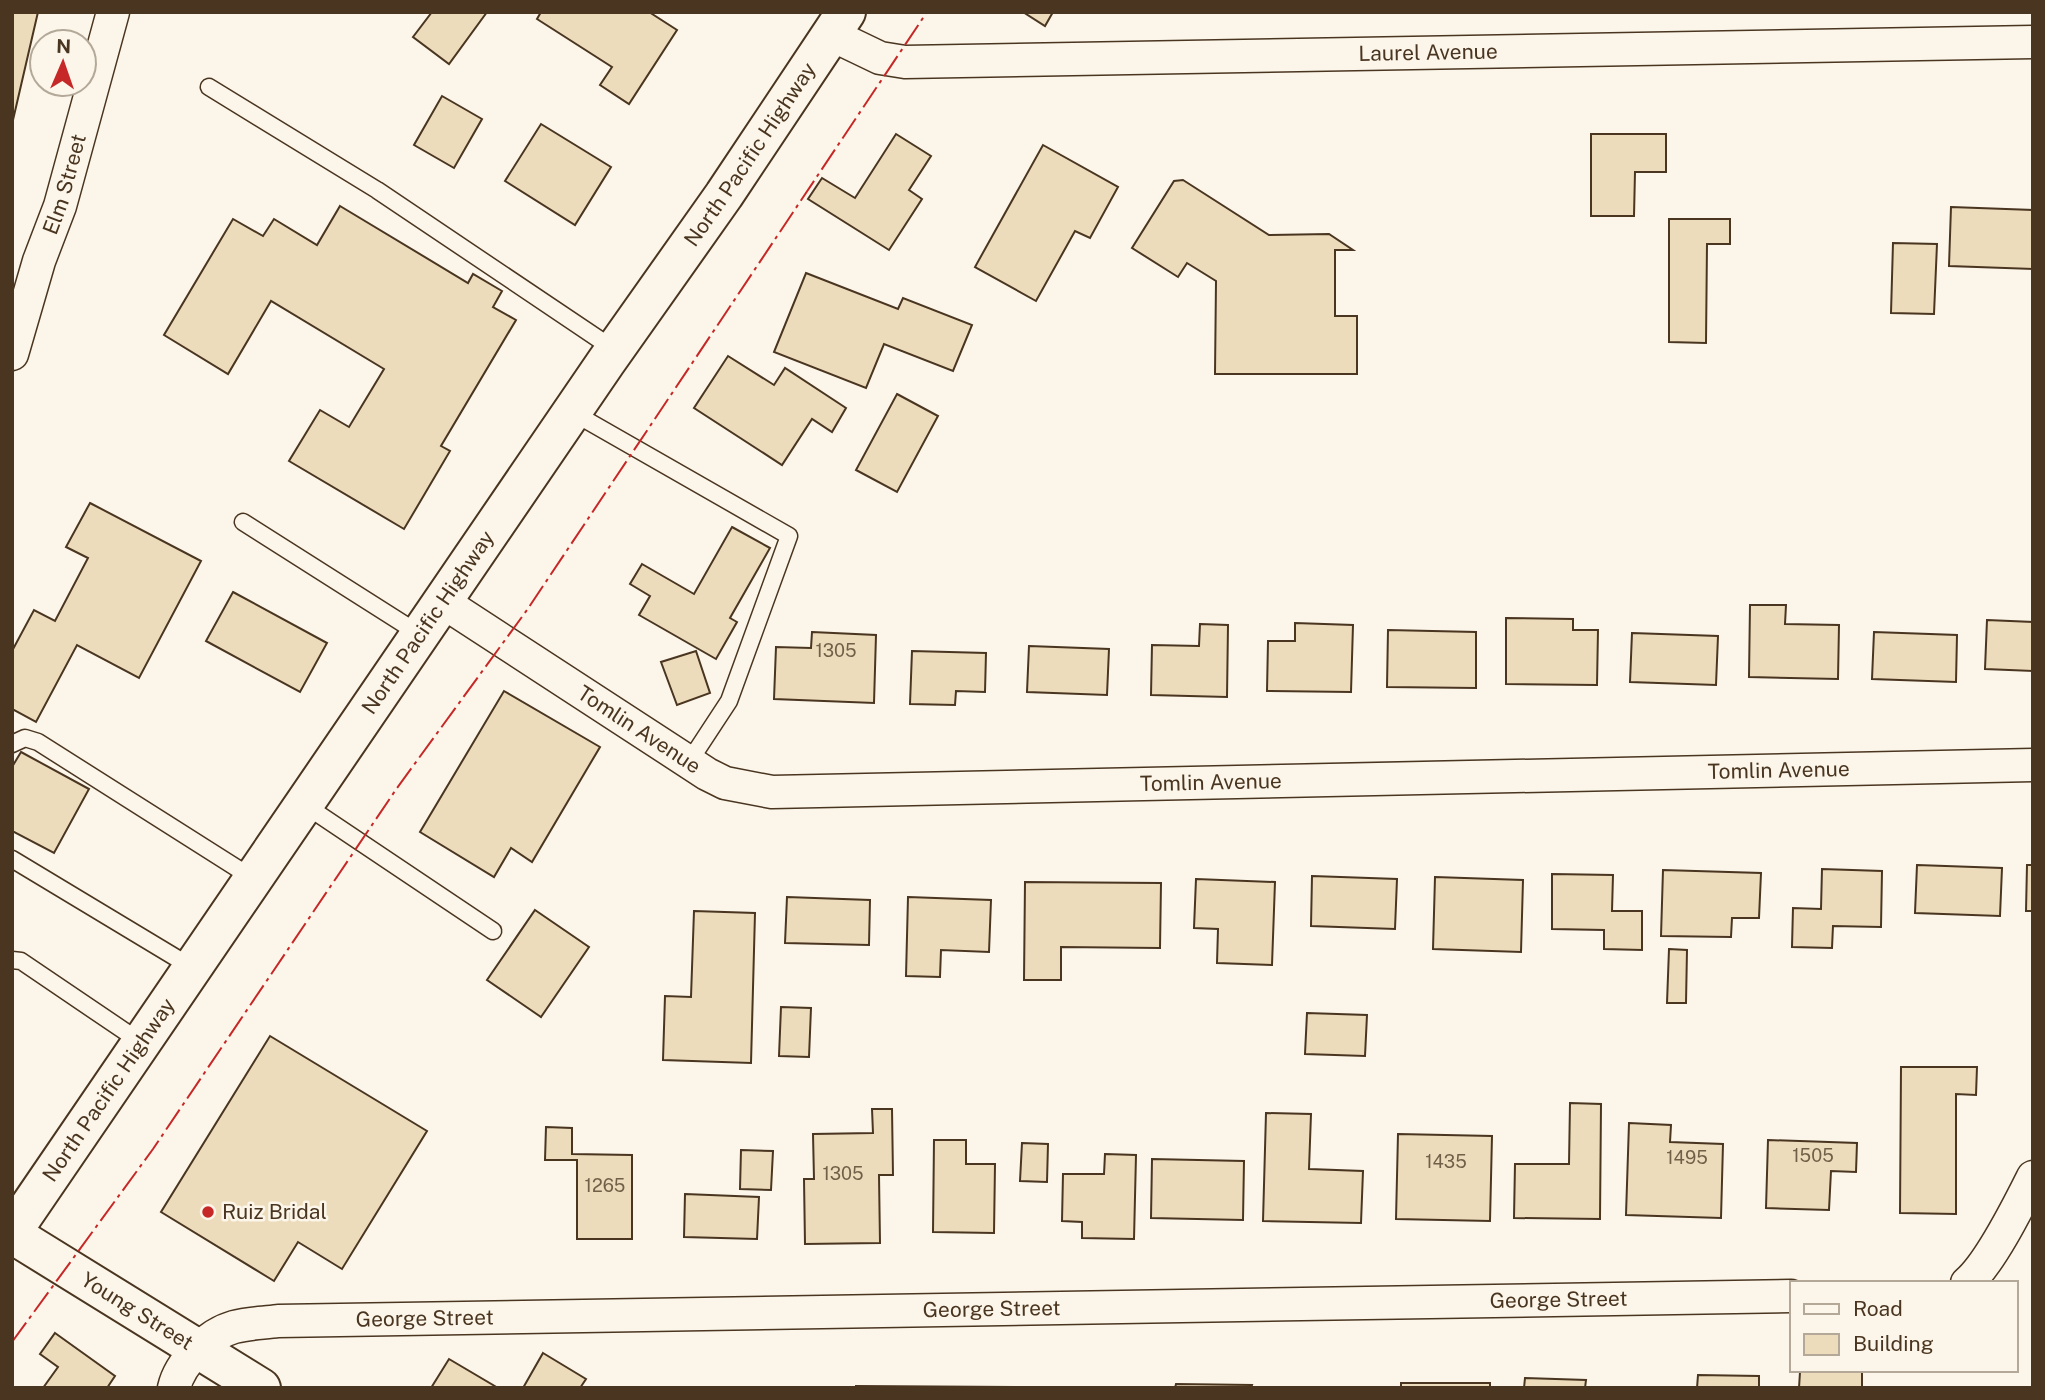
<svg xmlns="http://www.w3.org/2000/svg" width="2045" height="1400" viewBox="0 0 2045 1400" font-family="'Public Sans',sans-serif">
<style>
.building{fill:#ecdcbc;stroke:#4a3520;stroke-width:2}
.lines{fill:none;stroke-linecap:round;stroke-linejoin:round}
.lane-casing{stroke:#4a3520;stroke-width:19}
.street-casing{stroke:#4a3520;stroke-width:35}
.primary-casing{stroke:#4a3520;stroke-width:42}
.lane{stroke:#fbf6e9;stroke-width:16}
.street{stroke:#fbf6e9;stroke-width:32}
.primary{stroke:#fbf6e9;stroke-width:38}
.power{stroke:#c62828;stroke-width:2;stroke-dasharray:24 5 3.5 5;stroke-linecap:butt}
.poi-dot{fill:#c62828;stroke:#fbf6e9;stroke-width:2.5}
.labels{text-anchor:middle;stroke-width:5;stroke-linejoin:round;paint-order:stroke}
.number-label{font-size:18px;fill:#725f47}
.street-label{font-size:21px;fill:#4a3520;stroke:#fbf6e9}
.poi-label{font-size:21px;fill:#4a3520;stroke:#fbf6e9;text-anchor:start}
</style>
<rect width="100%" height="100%" fill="#fbf6e9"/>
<g class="building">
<path d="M 12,12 L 38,12 L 13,120 L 12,120 Z"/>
<path d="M 432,12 L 487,12 L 449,64 L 413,37 Z"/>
<path d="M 541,12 L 649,12 L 677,30 L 629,104 L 600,85 L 612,67 L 537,19 Z"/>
<path d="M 1023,12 L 1053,12 L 1045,26 Z"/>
<path d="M 442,96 L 482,119 L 454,168 L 414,145 Z"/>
<path d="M 541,124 L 611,167 L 575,225 L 505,181 Z"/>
<path d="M 896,134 L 931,156 L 909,190 L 922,199 L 889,250 L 808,199 L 822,178 L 855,198 Z"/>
<path d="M 1591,134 L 1666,134 L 1666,172 L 1635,172 L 1634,216 L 1591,216 Z"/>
<path d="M 1043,145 L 1118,187 L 1090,238 L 1075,231 L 1036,301 L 975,267 Z"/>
<path d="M 1183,180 L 1269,235 L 1329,234 L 1353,250 L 1335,250 L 1335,316 L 1357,316 L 1357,374 L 1215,374 L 1216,281 L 1187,263 L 1178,277 L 1132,248 L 1174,181 Z"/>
<path d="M 340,206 L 468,283 L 473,274 L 502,291 L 493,307 L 516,320 L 441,446 L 450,451 L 404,529 L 289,461 L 320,410 L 349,427 L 384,369 L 271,301 L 228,374 L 164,335 L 233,219 L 263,236 L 274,219 L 317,245 Z"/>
<path d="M 1951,207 L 2033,210 L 2033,269 L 1949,266 Z"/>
<path d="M 1669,219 L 1730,219 L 1730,244 L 1707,244 L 1706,343 L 1669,342 Z"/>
<path d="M 1893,243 L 1937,244 L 1934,314 L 1891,313 Z"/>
<path d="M 806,273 L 898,309 L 903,298 L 972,325 L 953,371 L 884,344 L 866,388 L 774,352 Z"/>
<path d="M 728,356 L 774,385 L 785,368 L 846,408 L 832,432 L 812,419 L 782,465 L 694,408 Z"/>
<path d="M 897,394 L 938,416 L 897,492 L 856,470 Z"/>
<path d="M 90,503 L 201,561 L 139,678 L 77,645 L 36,722 L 12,709 L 12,651 L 34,610 L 55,621 L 88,558 L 66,547 Z"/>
<path d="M 732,527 L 770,548 L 730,618 L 737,622 L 716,659 L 639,615 L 650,596 L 630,584 L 642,564 L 694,594 Z"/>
<path d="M 233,592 L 327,643 L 300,692 L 206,641 Z"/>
<path d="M 1750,605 L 1786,605 L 1785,624 L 1839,625 L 1838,679 L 1749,677 Z"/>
<path d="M 1506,618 L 1573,619 L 1573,630 L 1598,630 L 1597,685 L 1506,684 Z"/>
<path d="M 1987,620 L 2033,622 L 2033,671 L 1985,669 Z"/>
<path d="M 1295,623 L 1353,625 L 1351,692 L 1267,691 L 1268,641 L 1295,641 Z"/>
<path d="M 1200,624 L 1228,625 L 1227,697 L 1151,695 L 1152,645 L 1199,646 Z"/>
<path d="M 1388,630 L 1476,632 L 1476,688 L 1387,687 Z"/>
<path d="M 812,632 L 876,635 L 874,703 L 774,699 L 776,647 L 811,648 Z"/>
<path d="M 1874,632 L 1957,635 L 1956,682 L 1872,679 Z"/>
<path d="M 1632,633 L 1718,636 L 1716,685 L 1630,682 Z"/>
<path d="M 1029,646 L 1109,649 L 1107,695 L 1027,692 Z"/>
<path d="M 696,651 L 710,693 L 677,705 L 661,662 Z"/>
<path d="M 912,651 L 986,653 L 985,692 L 956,691 L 955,705 L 910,704 Z"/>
<path d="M 504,691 L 600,747 L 532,862 L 511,848 L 494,877 L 420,832 Z"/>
<path d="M 21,752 L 89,789 L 54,853 L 12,831 L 12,767 Z"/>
<path d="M 1917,865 L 2002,868 L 2000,916 L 1915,913 Z"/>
<path d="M 2027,865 L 2033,865 L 2033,911 L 2026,911 Z"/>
<path d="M 1822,869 L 1882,871 L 1881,927 L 1833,926 L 1832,948 L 1792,947 L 1793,908 L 1821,909 Z"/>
<path d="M 1663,870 L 1761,873 L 1759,918 L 1732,918 L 1731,937 L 1661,936 Z"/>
<path d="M 1552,874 L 1613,875 L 1612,911 L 1642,911 L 1642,950 L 1604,949 L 1604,930 L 1552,929 Z"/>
<path d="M 1312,876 L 1397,879 L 1395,929 L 1311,926 Z"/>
<path d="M 1435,877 L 1523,880 L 1521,952 L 1433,949 Z"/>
<path d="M 1196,879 L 1275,882 L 1272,965 L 1217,963 L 1218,929 L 1194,928 Z"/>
<path d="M 1025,882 L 1161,883 L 1160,948 L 1061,947 L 1061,980 L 1024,980 Z"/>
<path d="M 787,897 L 870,900 L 869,945 L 785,943 Z"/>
<path d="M 908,897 L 991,900 L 989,952 L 941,950 L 940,977 L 906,976 Z"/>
<path d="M 535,910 L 589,947 L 541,1017 L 487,980 Z"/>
<path d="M 694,911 L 755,913 L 751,1063 L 663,1060 L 665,996 L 691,997 Z"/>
<path d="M 1669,949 L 1687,950 L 1686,1003 L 1667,1003 Z"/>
<path d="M 781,1007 L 811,1008 L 809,1057 L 779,1056 Z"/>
<path d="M 1307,1013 L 1367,1015 L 1365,1056 L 1305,1054 Z"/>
<path d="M 270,1036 L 427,1131 L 342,1269 L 298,1242 L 274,1281 L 161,1212 Z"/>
<path d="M 1901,1067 L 1977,1067 L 1976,1095 L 1956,1094 L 1956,1214 L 1900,1213 Z"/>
<path d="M 1570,1103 L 1601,1104 L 1600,1219 L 1514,1218 L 1515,1164 L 1569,1164 Z"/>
<path d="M 872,1109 L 892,1109 L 893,1175 L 879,1175 L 880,1243 L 805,1244 L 804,1179 L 814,1179 L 813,1134 L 873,1133 Z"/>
<path d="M 1266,1113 L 1311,1114 L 1309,1169 L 1363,1171 L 1361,1223 L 1263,1221 Z"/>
<path d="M 1629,1123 L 1671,1125 L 1670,1142 L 1723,1144 L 1721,1218 L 1626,1215 Z"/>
<path d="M 546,1127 L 572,1128 L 572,1154 L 632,1155 L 632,1239 L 577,1239 L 577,1160 L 545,1160 Z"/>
<path d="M 1398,1134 L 1492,1136 L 1490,1221 L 1396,1219 Z"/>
<path d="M 934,1140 L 966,1140 L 966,1164 L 995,1164 L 994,1233 L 933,1232 Z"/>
<path d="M 1768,1140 L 1857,1143 L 1856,1172 L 1831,1171 L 1829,1210 L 1766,1208 Z"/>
<path d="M 1022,1143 L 1048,1144 L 1047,1182 L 1020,1181 Z"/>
<path d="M 741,1150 L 773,1151 L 771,1190 L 740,1189 Z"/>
<path d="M 1105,1154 L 1136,1155 L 1134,1239 L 1082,1238 L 1082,1222 L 1062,1221 L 1063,1174 L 1104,1174 Z"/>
<path d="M 1152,1159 L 1244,1161 L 1243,1220 L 1151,1218 Z"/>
<path d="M 685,1194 L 759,1197 L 757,1239 L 684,1237 Z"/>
<path d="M 55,1333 L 115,1376 L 107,1388 L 43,1388 L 58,1367 L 40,1354 Z"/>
<path d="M 543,1353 L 586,1379 L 580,1388 L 523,1388 Z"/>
<path d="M 449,1359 L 498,1388 L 431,1388 Z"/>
<path d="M 1800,1372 L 1862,1372 L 1862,1388 L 1799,1388 Z"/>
<path d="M 1698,1375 L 1759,1376 L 1759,1388 L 1697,1388 Z"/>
<path d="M 1525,1378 L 1586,1380 L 1585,1388 L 1524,1388 Z"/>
<rect x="1401" y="1383" width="89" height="5"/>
<path d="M 1176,1384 L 1252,1385 L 1251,1388 L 1175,1388 Z"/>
<path d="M 856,1386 L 1015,1387 L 856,1388 Z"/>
</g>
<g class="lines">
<g class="lane-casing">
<g id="lane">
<path d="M 209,87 L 377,190 L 615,350"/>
<path d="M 572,412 L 789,536 L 729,701 L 689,762"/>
<path d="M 243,522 L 421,635"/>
<path d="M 12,744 L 25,738 L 38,742 L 254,879"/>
<path d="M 305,805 L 493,931"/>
<path d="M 12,859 L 193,968"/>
<path d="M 12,960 L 21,961 L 142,1043"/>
</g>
</g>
<g class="street-casing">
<g id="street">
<path id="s1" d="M 830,34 L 880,58 L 905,62 L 2033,42"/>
<path id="s2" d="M 12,354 L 39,261 L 60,206 L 113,12"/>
<path id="s3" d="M 443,602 L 707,774 L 725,783 L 772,792 L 2033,765"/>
<path d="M 1967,1283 C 1990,1264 2019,1205 2033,1177"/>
<path id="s4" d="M 174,1388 C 180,1362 209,1334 234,1327 C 248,1323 264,1323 278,1321 L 1791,1296"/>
</g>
</g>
<g class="primary-casing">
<g id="primary">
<path id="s5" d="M 12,1232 L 606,362 L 724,195 L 846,12"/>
<path id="s6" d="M 12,1234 L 261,1388"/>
</g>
</g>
<use href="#lane" class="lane"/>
<use href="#street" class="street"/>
<use href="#primary" class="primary"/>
<path class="power" d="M 12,1342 L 153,1149 L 397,788 L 527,610 L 927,12"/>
</g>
<circle class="poi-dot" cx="208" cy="1212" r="7"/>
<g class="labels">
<g class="number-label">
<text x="836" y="657">1305</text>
<text x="1813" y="1162">1505</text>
<text x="1687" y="1164">1495</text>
<text x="1446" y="1168">1435</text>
<text x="843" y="1180">1305</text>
<text x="605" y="1192">1265</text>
</g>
<g class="street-label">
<text dy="7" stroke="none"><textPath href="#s1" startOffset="604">Laurel Avenue</textPath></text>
<text dy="7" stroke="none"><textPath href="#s5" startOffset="1306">North Pacific Highway</textPath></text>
<text dy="7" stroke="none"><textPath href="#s2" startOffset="178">Elm Street</textPath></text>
<text dy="7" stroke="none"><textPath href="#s5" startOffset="738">North Pacific Highway</textPath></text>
<text dy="7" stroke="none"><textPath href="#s3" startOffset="234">Tomlin Avenue</textPath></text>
<text dy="7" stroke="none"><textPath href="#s3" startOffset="1390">Tomlin Avenue</textPath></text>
<text dy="7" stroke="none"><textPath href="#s3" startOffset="822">Tomlin Avenue</textPath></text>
<text dy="7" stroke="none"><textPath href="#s5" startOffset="172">North Pacific Highway</textPath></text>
<text dy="7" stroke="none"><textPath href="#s4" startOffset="1414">George Street</textPath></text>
<text dy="7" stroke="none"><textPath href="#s4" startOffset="847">George Street</textPath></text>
<text dy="7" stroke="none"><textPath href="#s6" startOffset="147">Young Street</textPath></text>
<text dy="7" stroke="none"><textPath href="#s4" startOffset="280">George Street</textPath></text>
</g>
<g class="poi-label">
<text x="222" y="1219">Ruiz Bridal</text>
</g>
</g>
<rect width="2045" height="1400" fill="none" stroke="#4a3520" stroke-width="28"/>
<rect x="1790" y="1281" width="228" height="91" fill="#fbf6e9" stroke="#b4a999" stroke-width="2"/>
<rect x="1804" y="1304" width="35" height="10" fill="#fbf6e9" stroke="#b4a999" stroke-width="2"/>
<text x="1853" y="1316" font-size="21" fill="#4a3520">Road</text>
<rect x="1804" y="1334" width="35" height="21" fill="#ecdcbc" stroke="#b4a999" stroke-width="2"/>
<text x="1853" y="1351" font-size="21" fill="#4a3520">Building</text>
<g transform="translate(63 63) rotate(2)"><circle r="33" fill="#fbf6e9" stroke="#b4a999" stroke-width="2"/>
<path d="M0-5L12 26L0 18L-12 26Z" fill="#c62828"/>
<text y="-10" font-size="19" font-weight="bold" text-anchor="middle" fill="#4a3520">N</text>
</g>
</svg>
